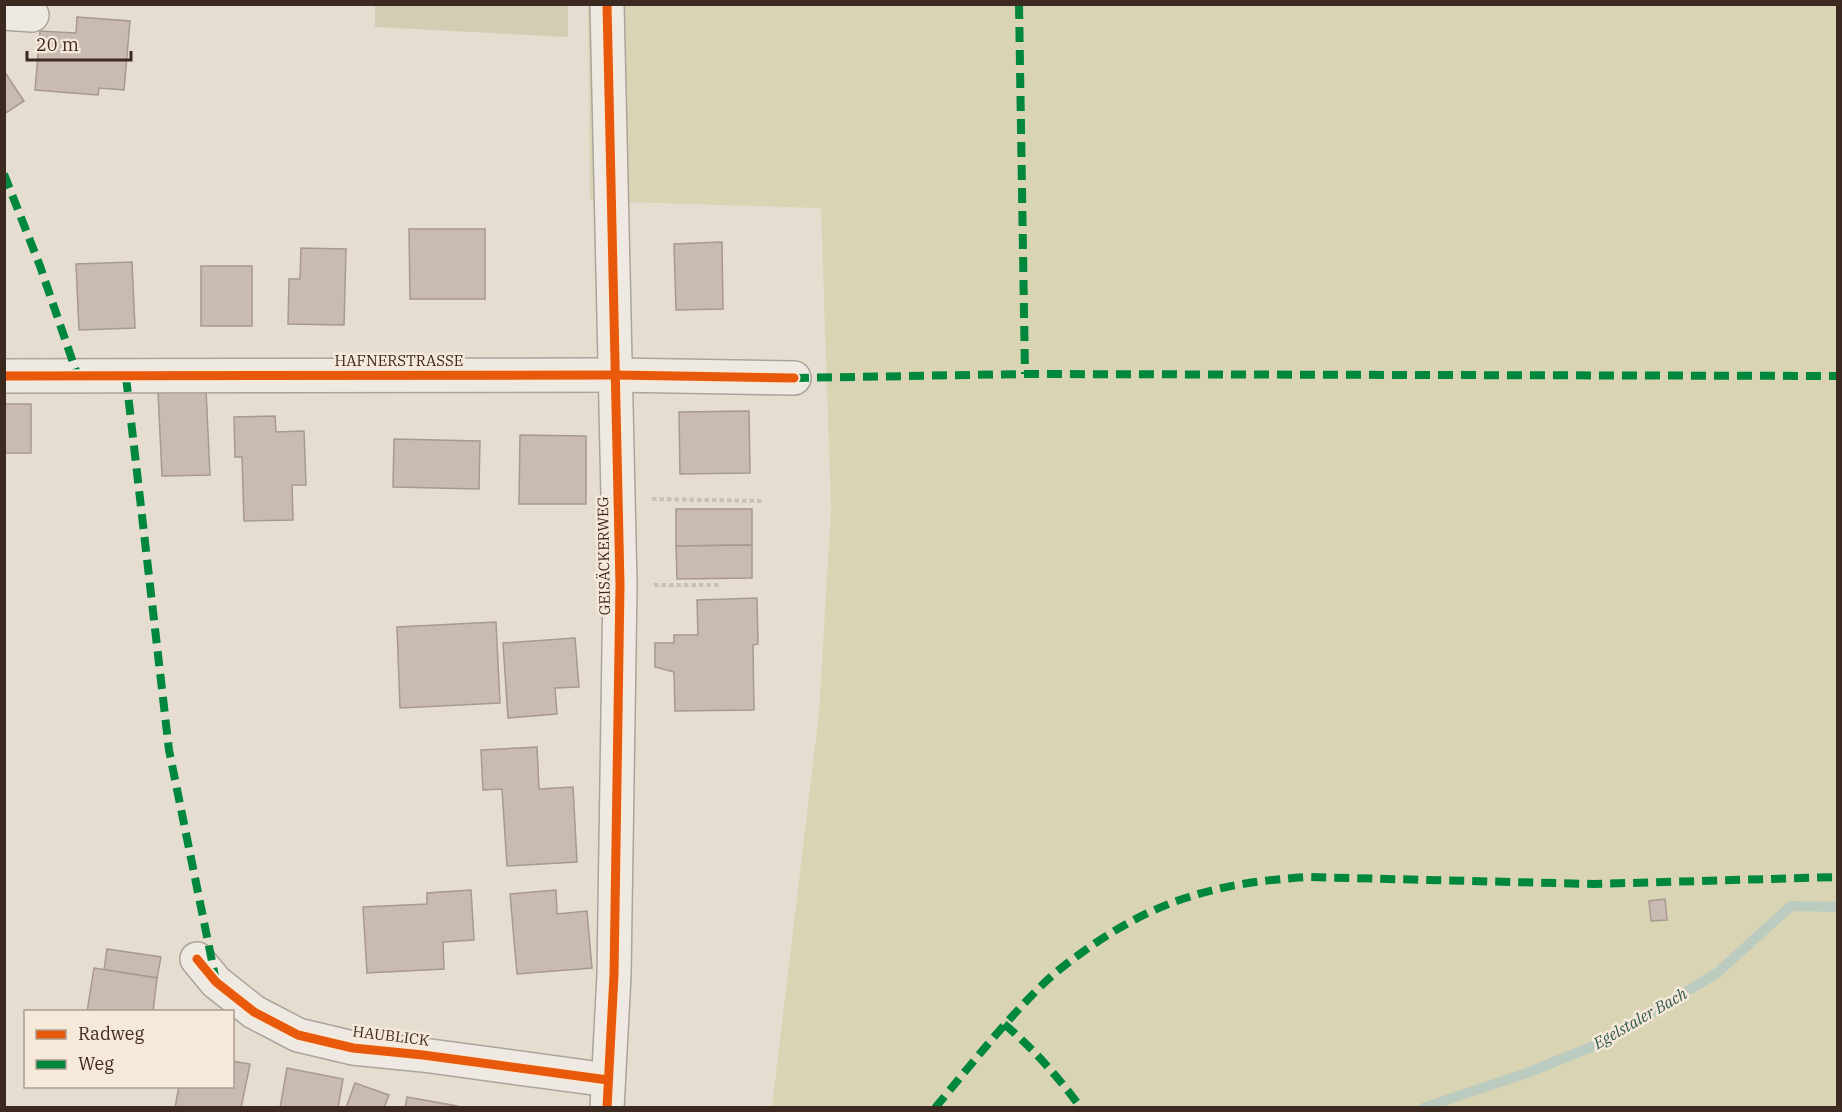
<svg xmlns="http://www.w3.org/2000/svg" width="1842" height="1112" viewBox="0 0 1842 1112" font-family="'IBM Plex Serif',serif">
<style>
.green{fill:#d8d4b4}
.cemetery{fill:#d2ceb4}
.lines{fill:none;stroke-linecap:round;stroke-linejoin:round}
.stream{stroke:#bccbc0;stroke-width:10}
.building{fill:#cabbb2;stroke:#a79990;stroke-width:1.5}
.minor-casing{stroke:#aca39a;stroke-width:36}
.path{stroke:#c7c0b9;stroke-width:4;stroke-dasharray:4.5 3;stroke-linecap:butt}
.minor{stroke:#eeeae3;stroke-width:33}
.quiet{stroke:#00873e;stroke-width:8;stroke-dasharray:15 8;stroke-linecap:butt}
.cycleway-casing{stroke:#f6e9d9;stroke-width:13}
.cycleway{stroke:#e8590c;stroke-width:9}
.labels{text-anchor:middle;stroke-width:5;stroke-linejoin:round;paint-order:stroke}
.street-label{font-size:15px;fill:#3c2a21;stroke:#f6e9d9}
.water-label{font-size:16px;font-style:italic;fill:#315b52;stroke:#f6e9d9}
</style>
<rect width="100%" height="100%" fill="#e6ddd1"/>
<path class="green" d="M 588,5 L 1837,5 L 1837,1107 L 772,1107 L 819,713 L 831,509 L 821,208 L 590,201 Z"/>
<path class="cemetery" d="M 375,5 L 568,5 L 568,37 L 375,27 Z"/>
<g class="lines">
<path class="stream" d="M 1423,1108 L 1527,1073 L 1606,1041 L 1717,973 L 1791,906 L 1838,907"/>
</g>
<g class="building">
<path d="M 77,17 L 130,21 L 124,90 L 99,88 L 98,95 L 35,90 L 40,31 L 76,33 Z"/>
<path d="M 4,71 L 24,101 L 4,114 Z"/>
<path d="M 409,229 L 485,229 L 485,299 L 410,299 Z"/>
<path d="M 722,242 L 723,309 L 676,310 L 674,244 Z"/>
<path d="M 301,248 L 346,249 L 344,325 L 288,324 L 289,279 L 300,279 Z"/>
<path d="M 132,262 L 135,328 L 79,330 L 76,264 Z"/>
<rect x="201" y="266" width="51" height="60"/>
<path d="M 206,389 L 210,475 L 162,476 L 158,391 Z"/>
<rect x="4" y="404" width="27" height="49"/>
<path d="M 749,411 L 750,473 L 680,474 L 679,412 Z"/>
<path d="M 275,416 L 276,432 L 304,431 L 306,485 L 292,485 L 293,520 L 244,521 L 242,457 L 235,457 L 234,417 Z"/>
<path d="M 520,435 L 586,436 L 586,504 L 519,504 Z"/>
<path d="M 394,439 L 480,441 L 479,489 L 393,487 Z"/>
<path d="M 676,509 L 752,509 L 752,545 L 676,546 Z"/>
<path d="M 752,545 L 752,578 L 677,579 L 676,546 Z"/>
<path d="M 757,598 L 758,644 L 753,645 L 754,710 L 675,711 L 674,672 L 655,667 L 655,643 L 674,643 L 674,635 L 698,635 L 697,600 Z"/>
<path d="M 496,622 L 500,703 L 400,708 L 397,627 Z"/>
<path d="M 575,638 L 579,687 L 555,688 L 557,714 L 508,718 L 503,643 Z"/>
<path d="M 537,747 L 539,789 L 573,787 L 577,862 L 507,866 L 502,789 L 483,790 L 481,750 Z"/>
<path d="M 471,890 L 474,940 L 443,942 L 444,969 L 367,973 L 363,907 L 427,904 L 427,893 Z"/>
<path d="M 556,890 L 557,914 L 587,911 L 592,968 L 517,974 L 510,894 Z"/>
<path d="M 1665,899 L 1667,920 L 1651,921 L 1649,901 Z"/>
<path d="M 107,949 L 161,957 L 157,978 L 104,970 Z"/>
<path d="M 94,968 L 157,978 L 153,1012 L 87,1012 Z"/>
<path d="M 232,1061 L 250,1064 L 241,1108 L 175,1108 L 179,1086 L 232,1086 Z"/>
<path d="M 287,1068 L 343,1079 L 338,1108 L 280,1108 Z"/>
<path d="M 355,1083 L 389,1095 L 384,1108 L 346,1108 Z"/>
<path d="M 407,1097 L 457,1106 L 457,1108 L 405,1108 Z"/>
</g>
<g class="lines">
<g class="minor-casing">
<g id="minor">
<path d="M 607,4 L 620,585 L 614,975 L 607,1108"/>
<path d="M 4,13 L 32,15"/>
<path d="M 4,376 L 615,375 L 794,378"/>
<path d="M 197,959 L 216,982 L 254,1012 L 298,1035 L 353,1048 L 423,1055 L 608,1080"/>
</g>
</g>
<g class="path">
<path d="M 652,499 L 762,501"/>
<path d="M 654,585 L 721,585"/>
</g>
<use href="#minor" class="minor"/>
<g class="quiet">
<path d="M 1019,4 L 1025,374"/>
<path d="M 4,174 L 40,266 L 78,377"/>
<path d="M 126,377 L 169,750 L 215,976"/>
<path d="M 794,378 L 1025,374 L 1838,376"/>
<path d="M 1004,1024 C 1034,1049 1058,1077 1081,1108"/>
<path d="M 935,1108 C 969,1067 1002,1025 1040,987 C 1056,971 1075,957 1094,944 C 1163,897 1225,882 1308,877 L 1594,884 L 1838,877"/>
</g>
<g class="cycleway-casing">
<g id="cycleway">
<path d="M 607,4 L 620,585 L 614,975 L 607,1108"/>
<path d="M 4,376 L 615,375 L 794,378"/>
<path d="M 197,959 L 216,982 L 254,1012 L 298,1035 L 353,1048 L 423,1055 L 608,1080"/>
</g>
</g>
<use href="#cycleway" class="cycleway"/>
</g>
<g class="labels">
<g class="street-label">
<text x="399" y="366">HAFNERSTRASSE</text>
<text transform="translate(604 556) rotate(-91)" y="5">GEISÄCKERWEG</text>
<text transform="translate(391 1036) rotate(7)" y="5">HAUBLICK</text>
</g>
<g class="water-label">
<text transform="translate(1640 1018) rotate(-30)" y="6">Egelstaler Bach</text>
</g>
</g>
<rect width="1842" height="1112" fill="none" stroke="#3c2a21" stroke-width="12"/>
<rect x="24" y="1010" width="210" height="78" fill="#f6e9d9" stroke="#ac9d8f" stroke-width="1.5"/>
<rect x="36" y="1030" width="30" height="9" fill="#e8590c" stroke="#ac9d8f" stroke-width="1.5"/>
<text x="78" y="1040" font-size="18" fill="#3c2a21">Radweg</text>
<rect x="36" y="1060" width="30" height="9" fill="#00873e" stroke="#ac9d8f" stroke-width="1.5"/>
<text x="78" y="1070" font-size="18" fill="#3c2a21">Weg</text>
<path d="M27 51v9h104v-9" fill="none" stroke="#3c2a21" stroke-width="3"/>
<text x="36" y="51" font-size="18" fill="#3c2a21" stroke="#f6e9d9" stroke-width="4.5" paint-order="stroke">20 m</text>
</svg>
